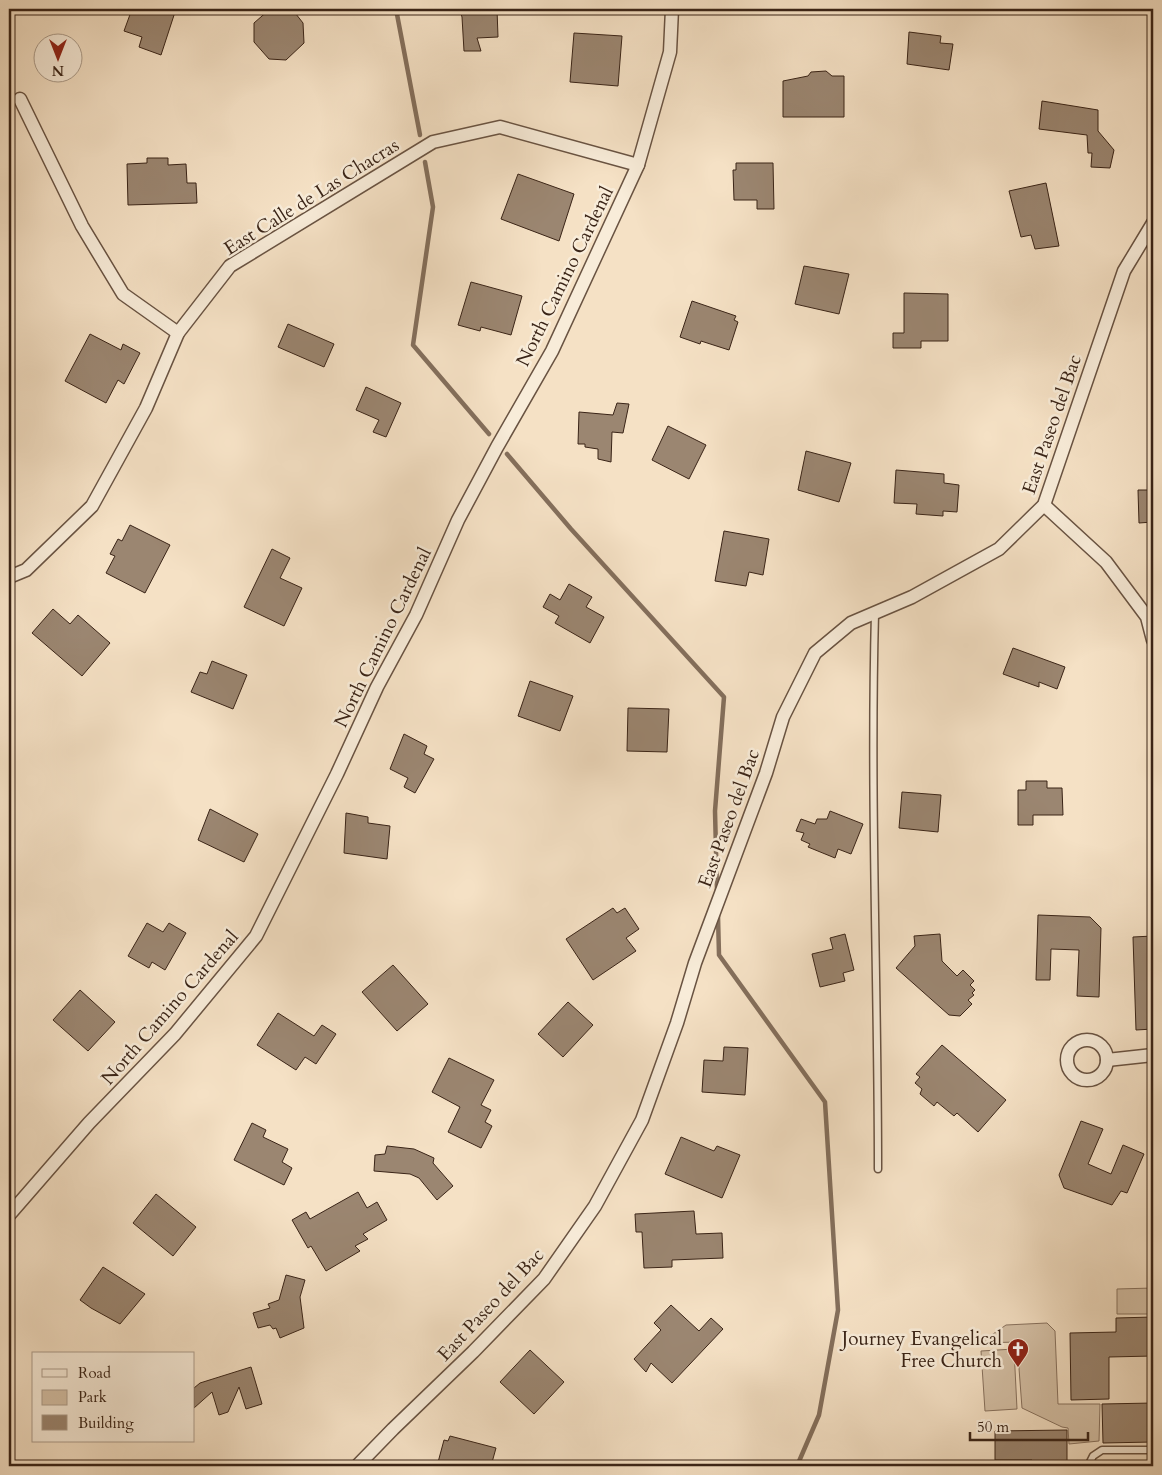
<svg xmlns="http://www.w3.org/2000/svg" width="1162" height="1475" viewBox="0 0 1162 1475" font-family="Cardo,serif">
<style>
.green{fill:#d5c1a7;stroke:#88725f}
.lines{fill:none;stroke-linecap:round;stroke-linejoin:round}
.stream{stroke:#846f5c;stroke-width:4.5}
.building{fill:#9b8671;stroke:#3a2417}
.lane-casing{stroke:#695342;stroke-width:9}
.street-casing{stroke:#695342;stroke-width:15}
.lane{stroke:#f8ecd9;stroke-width:6}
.street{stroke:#f8ecd9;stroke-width:12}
.labels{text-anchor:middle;stroke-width:5;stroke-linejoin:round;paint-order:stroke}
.street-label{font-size:19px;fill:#3a2417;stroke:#f8ecd9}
.poi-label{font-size:19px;fill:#3a2417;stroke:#f8ecd9;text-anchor:end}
</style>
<rect width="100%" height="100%" fill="#f5e1c5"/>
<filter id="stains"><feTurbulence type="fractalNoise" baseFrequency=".004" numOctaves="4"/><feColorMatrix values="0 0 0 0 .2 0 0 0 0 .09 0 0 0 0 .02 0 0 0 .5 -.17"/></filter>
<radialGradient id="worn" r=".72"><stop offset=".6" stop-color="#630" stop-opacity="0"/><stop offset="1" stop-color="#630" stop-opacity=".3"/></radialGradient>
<g class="green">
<path d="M 1153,1288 L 1153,1314 L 1117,1314 L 1117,1289 Z"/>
<path d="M 1047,1323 L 1055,1331 L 1058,1404 L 1100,1404 L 1099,1441 L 1069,1444 L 1068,1428 L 1062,1427 L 1022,1408 L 1017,1342 L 980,1343 L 1006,1325 Z"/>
<path d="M 1014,1349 L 1017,1409 L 985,1411 L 981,1351 Z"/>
</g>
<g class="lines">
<g class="stream">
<path d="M 396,9 L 420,135"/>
<path d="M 425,162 L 433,207 L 413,345 L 489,434"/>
<path d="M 507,454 L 571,529 L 724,697 L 715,811 L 717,890"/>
<path d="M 718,916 L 719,955 L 825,1102 L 838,1310 L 819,1415 L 797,1466"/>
</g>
</g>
<g class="building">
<path d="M 132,9 L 176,9 L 161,55 L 139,47 L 142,37 L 124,31 Z"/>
<path d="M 270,9 L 292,9 L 303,23 L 304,43 L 286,60 L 269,59 L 254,42 L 254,23 Z"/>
<path d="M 477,9 L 497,9 L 498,37 L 477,38 L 481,51 L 464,51 L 462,17 L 460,11 Z"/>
<path d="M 909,32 L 941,36 L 940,43 L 953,44 L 949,70 L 907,64 Z"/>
<path d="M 574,33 L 622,36 L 618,86 L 570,82 Z"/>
<path d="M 826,71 L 832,76 L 844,76 L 844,117 L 783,117 L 783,81 L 808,76 L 811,72 Z"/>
<path d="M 1042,101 L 1098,110 L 1098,131 L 1114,150 L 1110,168 L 1091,167 L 1092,153 L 1088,153 L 1087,135 L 1039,129 Z"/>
<path d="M 147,158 L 168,158 L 168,165 L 186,164 L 187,183 L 196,183 L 197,203 L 128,205 L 127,164 L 147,163 Z"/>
<path d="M 736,163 L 773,163 L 774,209 L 757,209 L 757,200 L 734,200 L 733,170 L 736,170 Z"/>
<path d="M 518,174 L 574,194 L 559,241 L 501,219 Z"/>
<path d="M 1046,183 L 1059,246 L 1035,249 L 1031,235 L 1021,237 L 1009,191 Z"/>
<path d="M 804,266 L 849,274 L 839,314 L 795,304 Z"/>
<path d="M 471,282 L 522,296 L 511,335 L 481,327 L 480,331 L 458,325 Z"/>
<path d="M 904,293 L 948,294 L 948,341 L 921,341 L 921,348 L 893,348 L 893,333 L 904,333 Z"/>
<path d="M 692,301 L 736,316 L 734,320 L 738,322 L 729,350 L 701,341 L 700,344 L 680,337 Z"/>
<path d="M 288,324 L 334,344 L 324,367 L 278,347 Z"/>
<path d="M 90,334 L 121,350 L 123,344 L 140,353 L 124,384 L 118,380 L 106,403 L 65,381 Z"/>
<path d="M 366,387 L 401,403 L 386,437 L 373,432 L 379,420 L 356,410 Z"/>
<path d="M 617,403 L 629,404 L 623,433 L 612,432 L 611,462 L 598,459 L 598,449 L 585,447 L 585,444 L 578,444 L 579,412 L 613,415 Z"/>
<path d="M 668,426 L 706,445 L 689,479 L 652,460 Z"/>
<path d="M 806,451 L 851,463 L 839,502 L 798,490 Z"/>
<path d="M 896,470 L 944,474 L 944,483 L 959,485 L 957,512 L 943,511 L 943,516 L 916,514 L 917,504 L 894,503 Z"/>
<path d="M 1138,490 L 1153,490 L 1153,522 L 1139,523 Z"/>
<path d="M 130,525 L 170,545 L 145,593 L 106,573 L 115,556 L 110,554 L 118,539 L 122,541 Z"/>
<path d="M 724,531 L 769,539 L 763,575 L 749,572 L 746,586 L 715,581 Z"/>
<path d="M 272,549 L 290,558 L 280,578 L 302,588 L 284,626 L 244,607 Z"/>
<path d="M 569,584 L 592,597 L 586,607 L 604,617 L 590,643 L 555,623 L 559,616 L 543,607 L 550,594 L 560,600 Z"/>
<path d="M 53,609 L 70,624 L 78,615 L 110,643 L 82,676 L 32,633 Z"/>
<path d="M 1013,648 L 1065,667 L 1057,689 L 1039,682 L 1039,687 L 1003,674 Z"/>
<path d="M 212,661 L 247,675 L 233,709 L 191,692 L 200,672 L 207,674 Z"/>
<path d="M 530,681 L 573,696 L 560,731 L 518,716 Z"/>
<path d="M 628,708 L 669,709 L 667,752 L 627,751 Z"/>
<path d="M 404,734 L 427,746 L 424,754 L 434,759 L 415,793 L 404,787 L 408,778 L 390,769 Z"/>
<path d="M 1026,781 L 1047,781 L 1047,788 L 1062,788 L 1063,815 L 1033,815 L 1033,825 L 1018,825 L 1018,790 L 1026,790 Z"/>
<path d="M 902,792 L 941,795 L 938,832 L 899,828 Z"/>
<path d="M 210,809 L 258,834 L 244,862 L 198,840 Z"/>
<path d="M 830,811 L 863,824 L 851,854 L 838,849 L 835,858 L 808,847 L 810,844 L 801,840 L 804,833 L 796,831 L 801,819 L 815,824 L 817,819 L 827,819 Z"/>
<path d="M 346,813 L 368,817 L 368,823 L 390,826 L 387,859 L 344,853 Z"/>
<path d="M 613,908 L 617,913 L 625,908 L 639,929 L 626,938 L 636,951 L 593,980 L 566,939 Z"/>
<path d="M 1038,915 L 1090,917 L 1101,928 L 1099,997 L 1077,996 L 1079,950 L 1051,949 L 1050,980 L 1036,980 Z"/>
<path d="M 147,923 L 163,932 L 169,923 L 186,933 L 165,970 L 152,962 L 149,968 L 128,956 Z"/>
<path d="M 845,934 L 854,970 L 843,973 L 845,981 L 820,987 L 812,954 L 833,949 L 830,938 Z"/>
<path d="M 940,934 L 942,961 L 957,976 L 963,970 L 974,981 L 970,985 L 975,990 L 972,993 L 974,995 L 968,1000 L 972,1004 L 960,1016 L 949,1015 L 896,968 L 915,946 L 914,936 Z"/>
<path d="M 1153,936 L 1153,1029 L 1136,1030 L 1133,937 Z"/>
<path d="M 393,965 L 428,1004 L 397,1031 L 362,992 Z"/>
<path d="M 80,990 L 115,1022 L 88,1051 L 53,1020 Z"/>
<path d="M 568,1002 L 593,1025 L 563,1057 L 538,1034 Z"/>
<path d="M 278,1013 L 314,1036 L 322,1025 L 336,1034 L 316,1064 L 305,1057 L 296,1070 L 257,1045 Z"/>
<path d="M 942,1045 L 1006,1100 L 978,1132 L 957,1113 L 954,1116 L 937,1102 L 934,1106 L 920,1094 L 922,1089 L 915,1083 L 920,1077 L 916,1074 Z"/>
<path d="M 724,1047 L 748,1048 L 745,1095 L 702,1092 L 704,1060 L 723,1061 Z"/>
<path d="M 449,1058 L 494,1080 L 481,1105 L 491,1110 L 485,1122 L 492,1126 L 481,1148 L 448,1132 L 460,1107 L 432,1092 Z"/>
<path d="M 1081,1121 L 1103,1129 L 1088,1164 L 1111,1174 L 1123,1145 L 1144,1154 L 1127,1193 L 1121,1191 L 1112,1205 L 1064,1188 L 1059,1175 Z"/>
<path d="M 252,1123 L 266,1130 L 263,1137 L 288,1149 L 282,1162 L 292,1168 L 284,1185 L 234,1160 Z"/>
<path d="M 681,1137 L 714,1151 L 717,1146 L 740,1155 L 722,1198 L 665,1174 Z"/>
<path d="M 387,1146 L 414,1149 L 434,1158 L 433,1163 L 453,1186 L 437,1200 L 419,1178 L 410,1174 L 374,1171 L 375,1155 L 385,1154 Z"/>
<path d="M 358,1192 L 367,1208 L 377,1202 L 387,1220 L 363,1234 L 368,1239 L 355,1246 L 360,1251 L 326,1271 L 311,1246 L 308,1248 L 292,1220 L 306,1212 L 310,1219 Z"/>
<path d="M 156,1194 L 196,1227 L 173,1256 L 133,1223 Z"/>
<path d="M 694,1211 L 696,1234 L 722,1233 L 723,1258 L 672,1260 L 672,1267 L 644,1268 L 642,1232 L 636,1232 L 635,1214 Z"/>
<path d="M 103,1267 L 145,1294 L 120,1324 L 91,1308 L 80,1300 Z"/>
<path d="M 286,1275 L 305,1280 L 300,1297 L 304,1328 L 280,1338 L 276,1328 L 273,1329 L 270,1325 L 258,1328 L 253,1313 L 270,1308 L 268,1304 L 279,1300 Z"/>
<path d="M 671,1305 L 699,1331 L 711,1318 L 723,1329 L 672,1383 L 651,1363 L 646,1372 L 634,1359 L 661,1330 L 654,1323 Z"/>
<path d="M 1153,1317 L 1153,1356 L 1109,1357 L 1109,1399 L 1071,1400 L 1070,1333 L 1116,1332 L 1116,1318 Z"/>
<path d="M 530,1350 L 564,1382 L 534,1414 L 500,1382 Z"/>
<path d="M 251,1367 L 262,1404 L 246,1409 L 239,1387 L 228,1412 L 219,1415 L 212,1392 L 194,1408 L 194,1388 L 200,1383 Z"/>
<path d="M 1153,1403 L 1153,1442 L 1103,1443 L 1102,1404 Z"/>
<path d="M 1067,1430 L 1067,1463 L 1032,1464 L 1032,1460 L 995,1460 L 995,1431 Z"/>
<path d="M 450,1436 L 496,1448 L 491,1466 L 437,1466 L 444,1440 L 448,1441 Z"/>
</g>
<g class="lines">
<g class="lane-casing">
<g id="lane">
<path d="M 875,613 C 870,798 878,984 878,1169"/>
<path d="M 1088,1466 L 1093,1456 L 1102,1450 L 1153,1450"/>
</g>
</g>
<g class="street-casing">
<g id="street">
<path d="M 20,99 L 82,226 L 123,294 L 178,333"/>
<path d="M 1044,505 L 1106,562 L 1147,617 L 1153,640"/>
<path d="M 9,577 L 26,570 L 92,506 L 146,408 L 178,333 L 230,266 L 433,142 L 500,127 L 638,165"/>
<circle cx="1087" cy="1060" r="20"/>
<path d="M 1107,1060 L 1153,1055"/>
<path d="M 9,1215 L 89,1123 L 175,1034 L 256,936 L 337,774 L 377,687 L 416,615 L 458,520 L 497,447 L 552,351 L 638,165 L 670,52 L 672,9"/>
<path d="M 357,1466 L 393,1429 L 473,1352 L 544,1279 L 595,1206 L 642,1120 L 677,1023 L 695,963 L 766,773 L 783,717 L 815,653 L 851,623 L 912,597 L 999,549 L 1044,505 L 1124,271 L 1153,223"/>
</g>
</g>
<use href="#lane" class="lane"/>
<use href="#street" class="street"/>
</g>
<defs>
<g id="church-pin" transform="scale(1.125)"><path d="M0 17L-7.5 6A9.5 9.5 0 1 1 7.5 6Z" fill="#8f2418" stroke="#f8ecd9"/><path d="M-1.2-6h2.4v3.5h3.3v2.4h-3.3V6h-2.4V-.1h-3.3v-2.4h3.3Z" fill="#fff"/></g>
</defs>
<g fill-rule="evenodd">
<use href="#church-pin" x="1018" y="1349"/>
</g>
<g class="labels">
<g class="street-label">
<text transform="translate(311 196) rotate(-32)" y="7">East Calle de Las Chacras</text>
<text transform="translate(564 276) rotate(-64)" y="7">North Camino Cardenal</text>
<text transform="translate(1051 424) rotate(-71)" y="7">East Paseo del Bac</text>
<text transform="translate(382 637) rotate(-64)" y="7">North Camino Cardenal</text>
<text transform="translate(728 818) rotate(-70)" y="7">East Paseo del Bac</text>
<text transform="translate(169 1007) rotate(-49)" y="7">North Camino Cardenal</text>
<text transform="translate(490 1304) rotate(-47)" y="7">East Paseo del Bac</text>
</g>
<g class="poi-label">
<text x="1002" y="1345">Journey Evangelical<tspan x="1002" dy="22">Free Church</tspan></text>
</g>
</g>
<rect width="1162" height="1475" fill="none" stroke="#f5e1c5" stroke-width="30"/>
<rect x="10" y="10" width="1142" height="1455" fill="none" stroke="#3a2417" stroke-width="2.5"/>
<rect x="15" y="15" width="1132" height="1445" fill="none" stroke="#3a2417"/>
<rect x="32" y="1352" width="162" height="90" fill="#f8ecd9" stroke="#ac9c8b"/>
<rect x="42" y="1369" width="25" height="8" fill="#f8ecd9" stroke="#ac9c8b"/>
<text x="78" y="1378" font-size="15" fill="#3a2417">Road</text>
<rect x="42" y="1390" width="25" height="15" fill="#d5c1a7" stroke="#ac9c8b"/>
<text x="78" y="1402" font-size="15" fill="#3a2417">Park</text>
<rect x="42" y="1415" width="25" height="15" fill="#9b8671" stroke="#ac9c8b"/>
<text x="78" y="1428" font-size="15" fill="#3a2417">Building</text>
<g transform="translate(58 58) rotate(180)"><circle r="24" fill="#f8ecd9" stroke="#ac9c8b"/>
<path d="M0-4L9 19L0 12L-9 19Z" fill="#8f2418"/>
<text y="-8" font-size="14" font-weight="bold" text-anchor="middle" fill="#3a2417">N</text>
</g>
<path d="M970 1432v8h118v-8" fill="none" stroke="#3a2417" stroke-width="2.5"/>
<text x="977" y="1432" font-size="15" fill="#3a2417" stroke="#f8ecd9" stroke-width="4" paint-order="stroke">50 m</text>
<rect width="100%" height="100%" filter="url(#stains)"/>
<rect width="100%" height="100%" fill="url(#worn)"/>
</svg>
